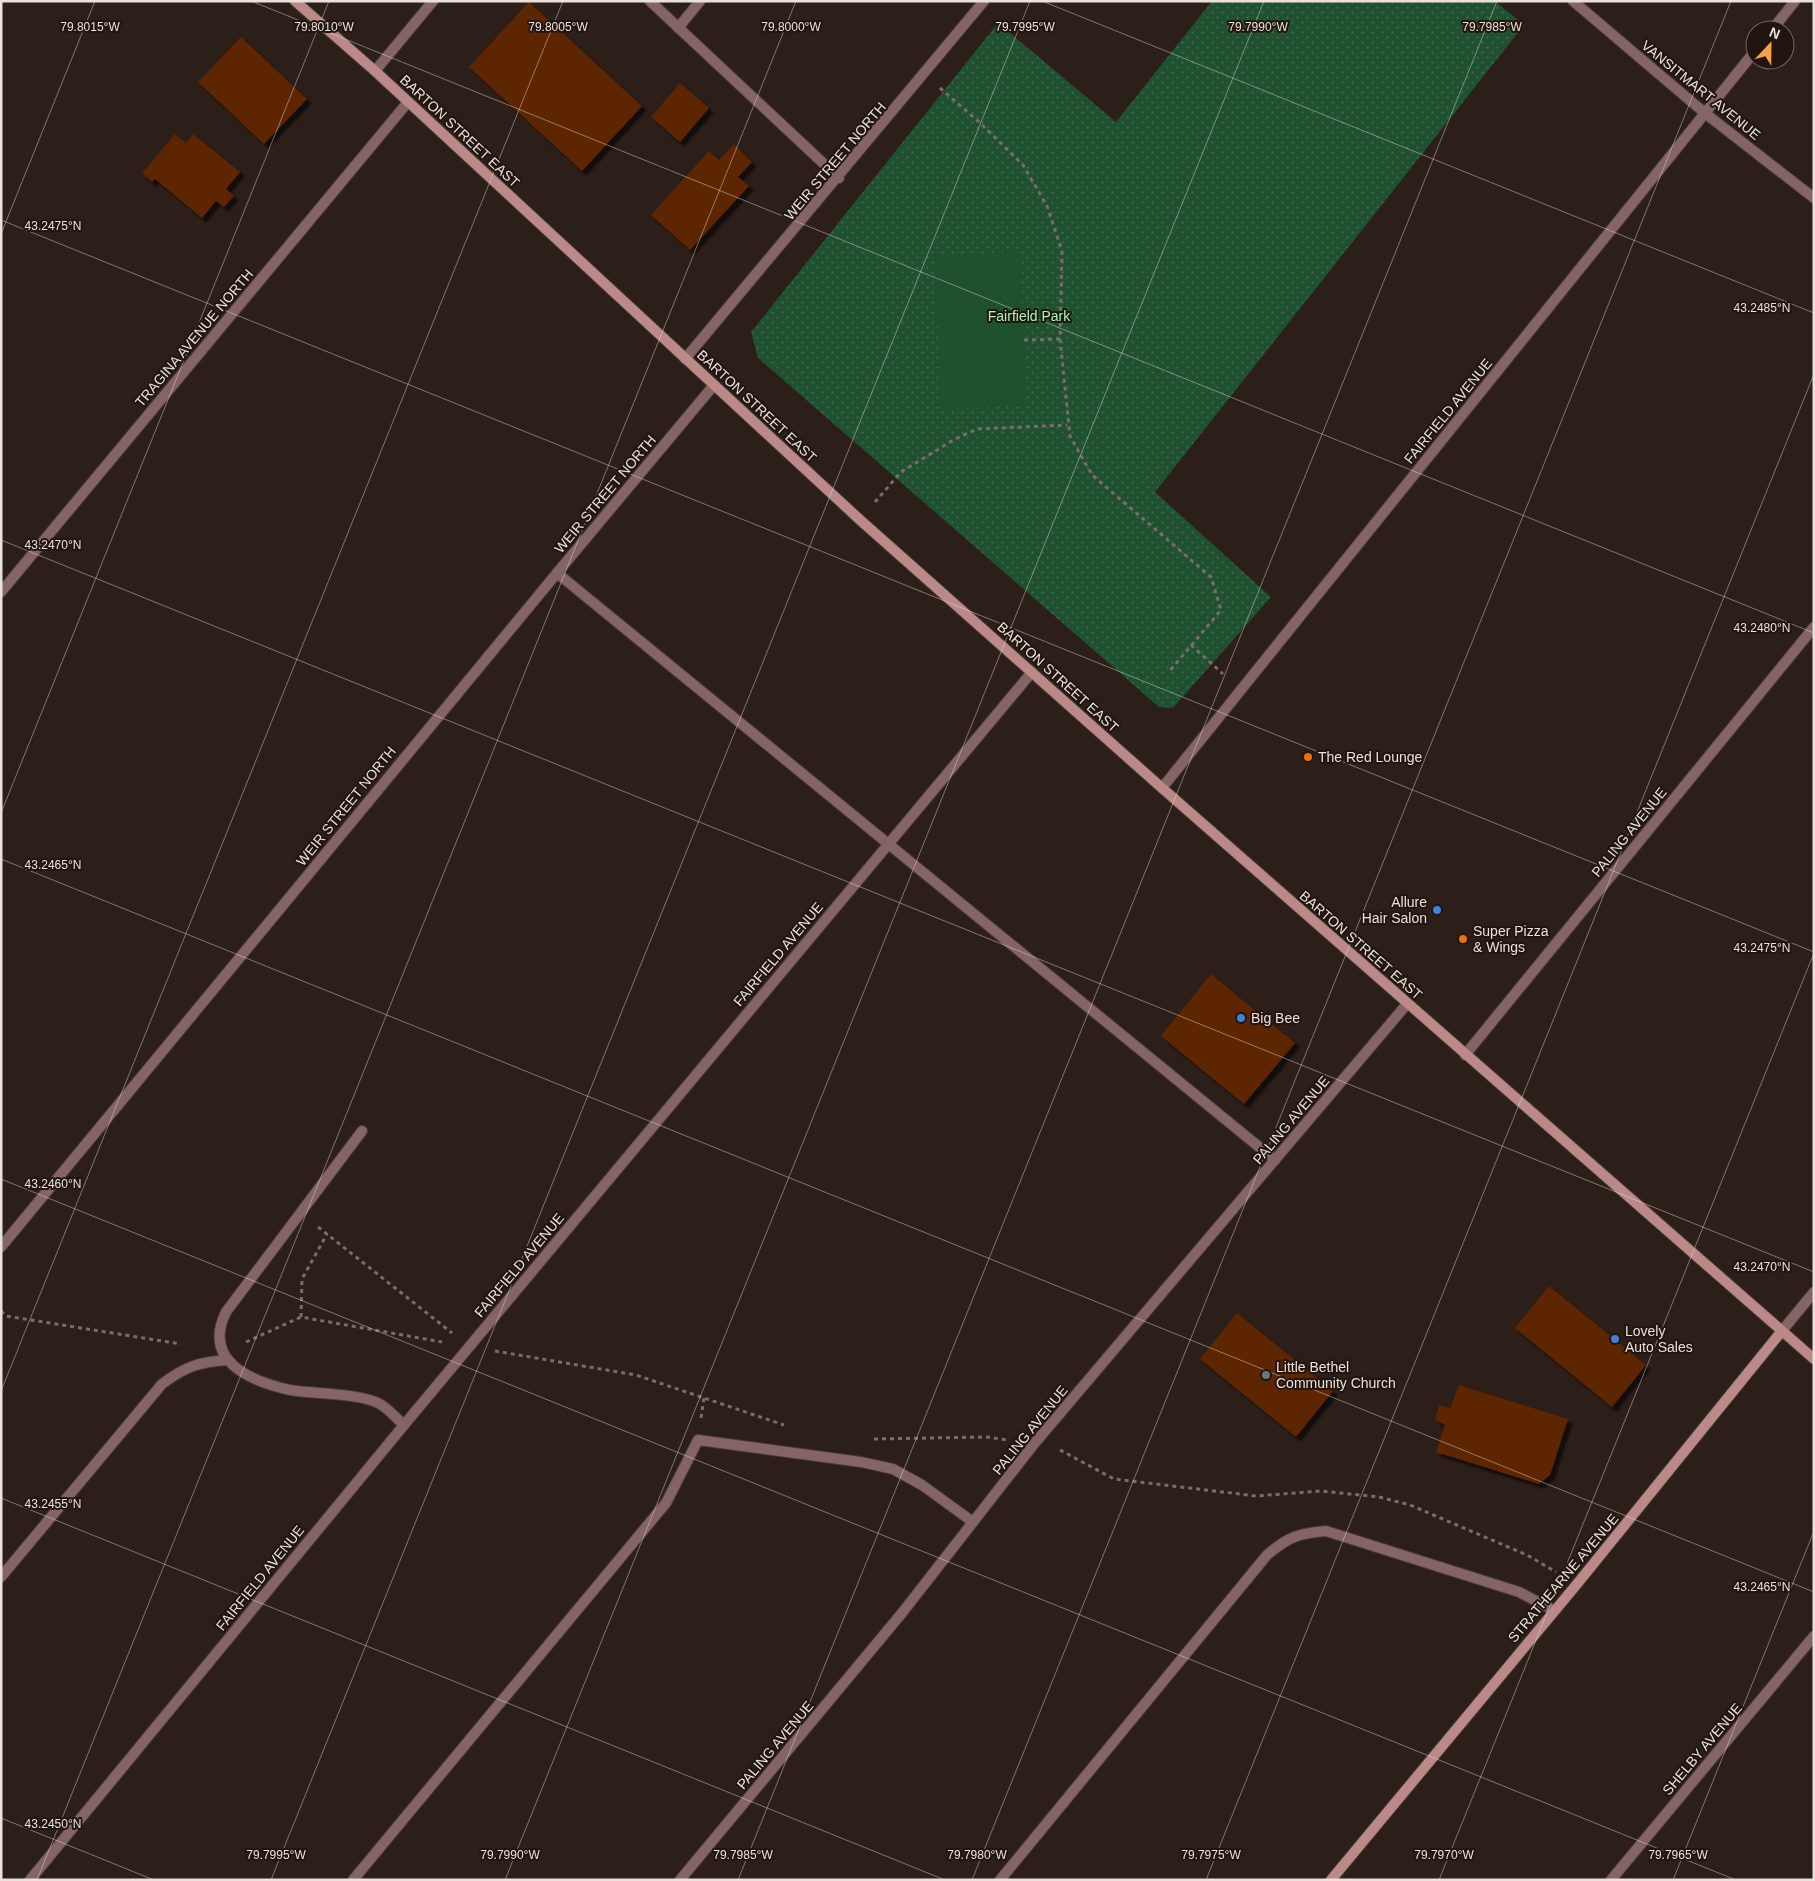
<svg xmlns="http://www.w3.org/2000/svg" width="1815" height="1881" viewBox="0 0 1815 1881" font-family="Helvetica,sans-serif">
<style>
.grass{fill:url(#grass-dots)}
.pitch{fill:#1f502f}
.building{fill:#5d2505;filter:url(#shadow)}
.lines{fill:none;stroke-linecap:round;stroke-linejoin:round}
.lane-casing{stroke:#473933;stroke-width:12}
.street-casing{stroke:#473933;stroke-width:12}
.secondary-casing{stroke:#473933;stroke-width:12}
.path{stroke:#796d68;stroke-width:3;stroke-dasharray:4 4;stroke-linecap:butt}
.lane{stroke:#846464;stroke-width:10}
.street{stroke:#846464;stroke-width:10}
.secondary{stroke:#bc8989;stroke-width:10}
.ticks{fill:none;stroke:#eae0dc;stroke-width:1;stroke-opacity:0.45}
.food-dot{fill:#e8710a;stroke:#22150f;stroke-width:2}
.shop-dot{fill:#3f7fe0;stroke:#22150f;stroke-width:2}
.worship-dot{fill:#6b7280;stroke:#22150f;stroke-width:2}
.labels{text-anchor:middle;stroke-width:4;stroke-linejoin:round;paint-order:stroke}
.street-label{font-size:14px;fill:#eae0dc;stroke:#22150f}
.park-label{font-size:14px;fill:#a0f8b9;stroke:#22150f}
.poi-label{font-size:14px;fill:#eae0dc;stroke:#22150f;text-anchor:start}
.ticks-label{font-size:12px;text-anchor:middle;fill:#eae0dc;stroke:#22150f;stroke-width:4;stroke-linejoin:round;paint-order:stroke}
</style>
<defs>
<pattern id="grass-dots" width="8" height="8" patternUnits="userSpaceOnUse" patternTransform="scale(1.25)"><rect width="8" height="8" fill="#1f502f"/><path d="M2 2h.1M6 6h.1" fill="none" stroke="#40694d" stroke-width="1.8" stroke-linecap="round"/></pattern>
<filter id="shadow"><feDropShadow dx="4.5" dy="4.5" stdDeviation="1" flood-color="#0009"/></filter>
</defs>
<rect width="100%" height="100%" fill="#2c1e18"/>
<path class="grass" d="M 1212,1 L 1495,1 L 1524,25 L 1155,492 L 1271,597 L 1173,708 L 1159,707 L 758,358 L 751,332 L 998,23 L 1116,122 Z"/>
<path class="pitch" d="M 1021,252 L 1026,406 L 941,409 L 935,255 Z"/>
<g class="building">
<path d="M 529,2 L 642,106 L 582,171 L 469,67 Z"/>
<path d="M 241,37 L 307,99 L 264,144 L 198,82 Z"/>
<path d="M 680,83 L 709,108 L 680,142 L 651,117 Z"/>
<path d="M 175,134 L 186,143 L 193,134 L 240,172 L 226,189 L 234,196 L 224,207 L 216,201 L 202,218 L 155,179 L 152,182 L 142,173 Z"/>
<path d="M 734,144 L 752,162 L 738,177 L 749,186 L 690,250 L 651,215 L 709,151 L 719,160 Z"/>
<path d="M 1211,974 L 1295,1043 L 1244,1104 L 1161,1036 Z"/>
<path d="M 1549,1286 L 1646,1365 L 1612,1407 L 1515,1328 Z"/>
<path d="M 1237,1313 L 1333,1391 L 1296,1437 L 1200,1359 Z"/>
<path d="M 1459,1385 L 1568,1419 L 1550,1475 L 1539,1484 L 1436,1452 L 1445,1425 L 1435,1420 L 1439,1405 L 1450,1408 Z"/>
</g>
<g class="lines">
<g class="lane-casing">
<g id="lane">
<path d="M 650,1 L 839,178"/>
<path d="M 678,28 L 700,1"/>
<path d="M 557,573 L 1275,1160"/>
<path d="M 362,1131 L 226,1312 C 202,1361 250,1381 290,1390 C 314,1394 357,1393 378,1403 C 387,1407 396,1418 404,1425"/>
<path d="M 1,1577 L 162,1384 C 185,1367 198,1362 227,1360"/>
<path d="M 353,1880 L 666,1503 L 698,1440 L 861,1462 L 893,1469 L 922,1485 L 973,1522"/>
<path d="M 1000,1880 L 1267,1555 C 1288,1537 1299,1533 1326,1531 L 1519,1592 L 1553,1610"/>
</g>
</g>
<g class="street-casing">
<g id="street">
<path d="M 1573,1 L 1706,114 L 1814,198"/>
<path d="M 1772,30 L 1795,1"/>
<path d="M 375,71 L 433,1"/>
<path d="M 685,359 L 984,1"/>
<path d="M 1,592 L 408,102"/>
<path d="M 1162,788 L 1755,51"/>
<path d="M 1465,1055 L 1814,627"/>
<path d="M 1,1247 L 557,573 L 714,385"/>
<path d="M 1781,1332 L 1814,1292"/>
<path d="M 30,1880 L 404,1425 L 1032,672"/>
<path d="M 680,1880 L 902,1613 L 1034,1444 L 1407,1004"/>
<path d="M 1611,1880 L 1814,1636"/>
</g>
</g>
<g class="secondary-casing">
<g id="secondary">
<path d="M 295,1 L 375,71 L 859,519 L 1162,788 L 1814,1359"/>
<path d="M 1331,1880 L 1577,1584 L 1781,1332"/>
</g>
</g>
<g class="path">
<path d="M 940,88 L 979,122 L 1023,165 L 1047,206 L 1062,251 L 1060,339 L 1070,436 L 1092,475 L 1211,577 L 1221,610 L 1168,673"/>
<path d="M 1024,340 L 1060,339"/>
<path d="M 875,502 L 901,472 L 955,439 L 977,429 L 1067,425"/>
<path d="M 1191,645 L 1223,674"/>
<path d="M 318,1227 L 452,1333"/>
<path d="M 1,1311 L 6,1316 L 181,1344"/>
<path d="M 301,1317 L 302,1279 L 327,1234"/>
<path d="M 246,1342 L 301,1317 L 442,1342"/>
<path d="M 495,1351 L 636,1375 L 784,1425"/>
<path d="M 701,1418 L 704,1398"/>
<path d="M 874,1439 L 987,1437 L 1007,1440"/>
<path d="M 1060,1450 L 1114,1479 L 1256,1496 L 1321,1491 L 1379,1497 L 1410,1505 L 1527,1555 L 1556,1572"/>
</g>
<use href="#lane" class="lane"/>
<use href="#street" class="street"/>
<use href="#secondary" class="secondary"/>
</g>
<path class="ticks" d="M 251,1 L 1814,633M 1042,1 L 1814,313M 1,220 L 1814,952M 1,234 L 95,1M 1,540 L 1814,1272M 1,813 L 329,1M 1,859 L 1814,1592M 1,1179 L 1736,1880M 1,1391 L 563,1M 1,1498 L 945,1880M 1,1818 L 154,1880M 37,1880 L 796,1M 271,1880 L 1030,1M 505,1880 L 1264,1M 738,1880 L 1497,1M 972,1880 L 1731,1M 1206,1880 L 1814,374M 1439,1880 L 1814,953M 1673,1880 L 1814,1531"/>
<g class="food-dot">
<circle cx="1308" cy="757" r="5"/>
<circle cx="1463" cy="939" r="5"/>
</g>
<g class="shop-dot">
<circle cx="1437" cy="910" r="5"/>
<circle cx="1241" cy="1018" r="5"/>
<circle cx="1615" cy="1339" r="5"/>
</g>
<circle class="worship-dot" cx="1266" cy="1375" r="5"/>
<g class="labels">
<g class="street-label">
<text transform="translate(1701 90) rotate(39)" y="5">VANSITMART AVENUE</text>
<text transform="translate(460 131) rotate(43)" y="5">BARTON STREET EAST</text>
<text transform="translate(835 161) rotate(-50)" y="5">WEIR STREET NORTH</text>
<text transform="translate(194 338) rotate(-50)" y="5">TRAGINA AVENUE NORTH</text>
<text transform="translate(757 406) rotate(43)" y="5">BARTON STREET EAST</text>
<text transform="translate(1448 411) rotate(-51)" y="5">FAIRFIELD AVENUE</text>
<text transform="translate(605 494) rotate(-50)" y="5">WEIR STREET NORTH</text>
<text transform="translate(1058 677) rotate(42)" y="5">BARTON STREET EAST</text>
<text transform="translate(346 806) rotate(-51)" y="5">WEIR STREET NORTH</text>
<text transform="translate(1629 832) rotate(-51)" y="5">PALING AVENUE</text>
<text transform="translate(1361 945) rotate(41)" y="5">BARTON STREET EAST</text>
<text transform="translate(778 954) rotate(-50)" y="5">FAIRFIELD AVENUE</text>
<text transform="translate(1291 1120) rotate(-50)" y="5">PALING AVENUE</text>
<text transform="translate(519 1265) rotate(-50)" y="5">FAIRFIELD AVENUE</text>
<text transform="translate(1030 1430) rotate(-51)" y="5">PALING AVENUE</text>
<text transform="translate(260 1578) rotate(-51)" y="5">FAIRFIELD AVENUE</text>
<text transform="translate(1563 1578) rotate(-50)" y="5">STRATHEARNE AVENUE</text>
<text transform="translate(775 1745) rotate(-50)" y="5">PALING AVENUE</text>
<text transform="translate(1702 1749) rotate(-50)" y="5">SHELBY AVENUE</text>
</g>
<g class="park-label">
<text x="1029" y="321">Fairfield Park</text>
</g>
<g class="poi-label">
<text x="1318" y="762">The Red Lounge</text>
<text x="1427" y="907" text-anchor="end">Allure<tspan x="1427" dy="16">Hair Salon</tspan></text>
<text x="1473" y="936">Super Pizza<tspan x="1473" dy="16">&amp; Wings</tspan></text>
<text x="1251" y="1023">Big Bee</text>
<text x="1625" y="1336">Lovely<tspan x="1625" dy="16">Auto Sales</tspan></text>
<text x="1276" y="1372">Little Bethel<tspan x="1276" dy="16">Community Church</tspan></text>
</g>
</g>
<g class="ticks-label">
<text x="90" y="31">79.8015°W</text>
<text x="324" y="31">79.8010°W</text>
<text x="558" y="31">79.8005°W</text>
<text x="791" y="31">79.8000°W</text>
<text x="1025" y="31">79.7995°W</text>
<text x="1258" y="31">79.7990°W</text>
<text x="1492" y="31">79.7985°W</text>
<text x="53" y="230">43.2475°N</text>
<text x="1762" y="312">43.2485°N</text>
<text x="53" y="549">43.2470°N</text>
<text x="1762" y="632">43.2480°N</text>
<text x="53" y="869">43.2465°N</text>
<text x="1762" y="952">43.2475°N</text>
<text x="53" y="1188">43.2460°N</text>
<text x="1762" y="1271">43.2470°N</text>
<text x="53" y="1508">43.2455°N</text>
<text x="1762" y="1591">43.2465°N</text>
<text x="53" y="1828">43.2450°N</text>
<text x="276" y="1859">79.7995°W</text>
<text x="510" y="1859">79.7990°W</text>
<text x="743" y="1859">79.7985°W</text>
<text x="977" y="1859">79.7980°W</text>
<text x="1211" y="1859">79.7975°W</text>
<text x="1444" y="1859">79.7970°W</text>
<text x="1678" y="1859">79.7965°W</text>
</g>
<rect width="1815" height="1881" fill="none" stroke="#eae0dc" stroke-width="5"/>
<g transform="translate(1770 45) rotate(22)"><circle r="24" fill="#22150f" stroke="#726661"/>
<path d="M0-4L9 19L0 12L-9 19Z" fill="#f7a149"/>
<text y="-8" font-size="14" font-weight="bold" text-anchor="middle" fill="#eae0dc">N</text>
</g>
</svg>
